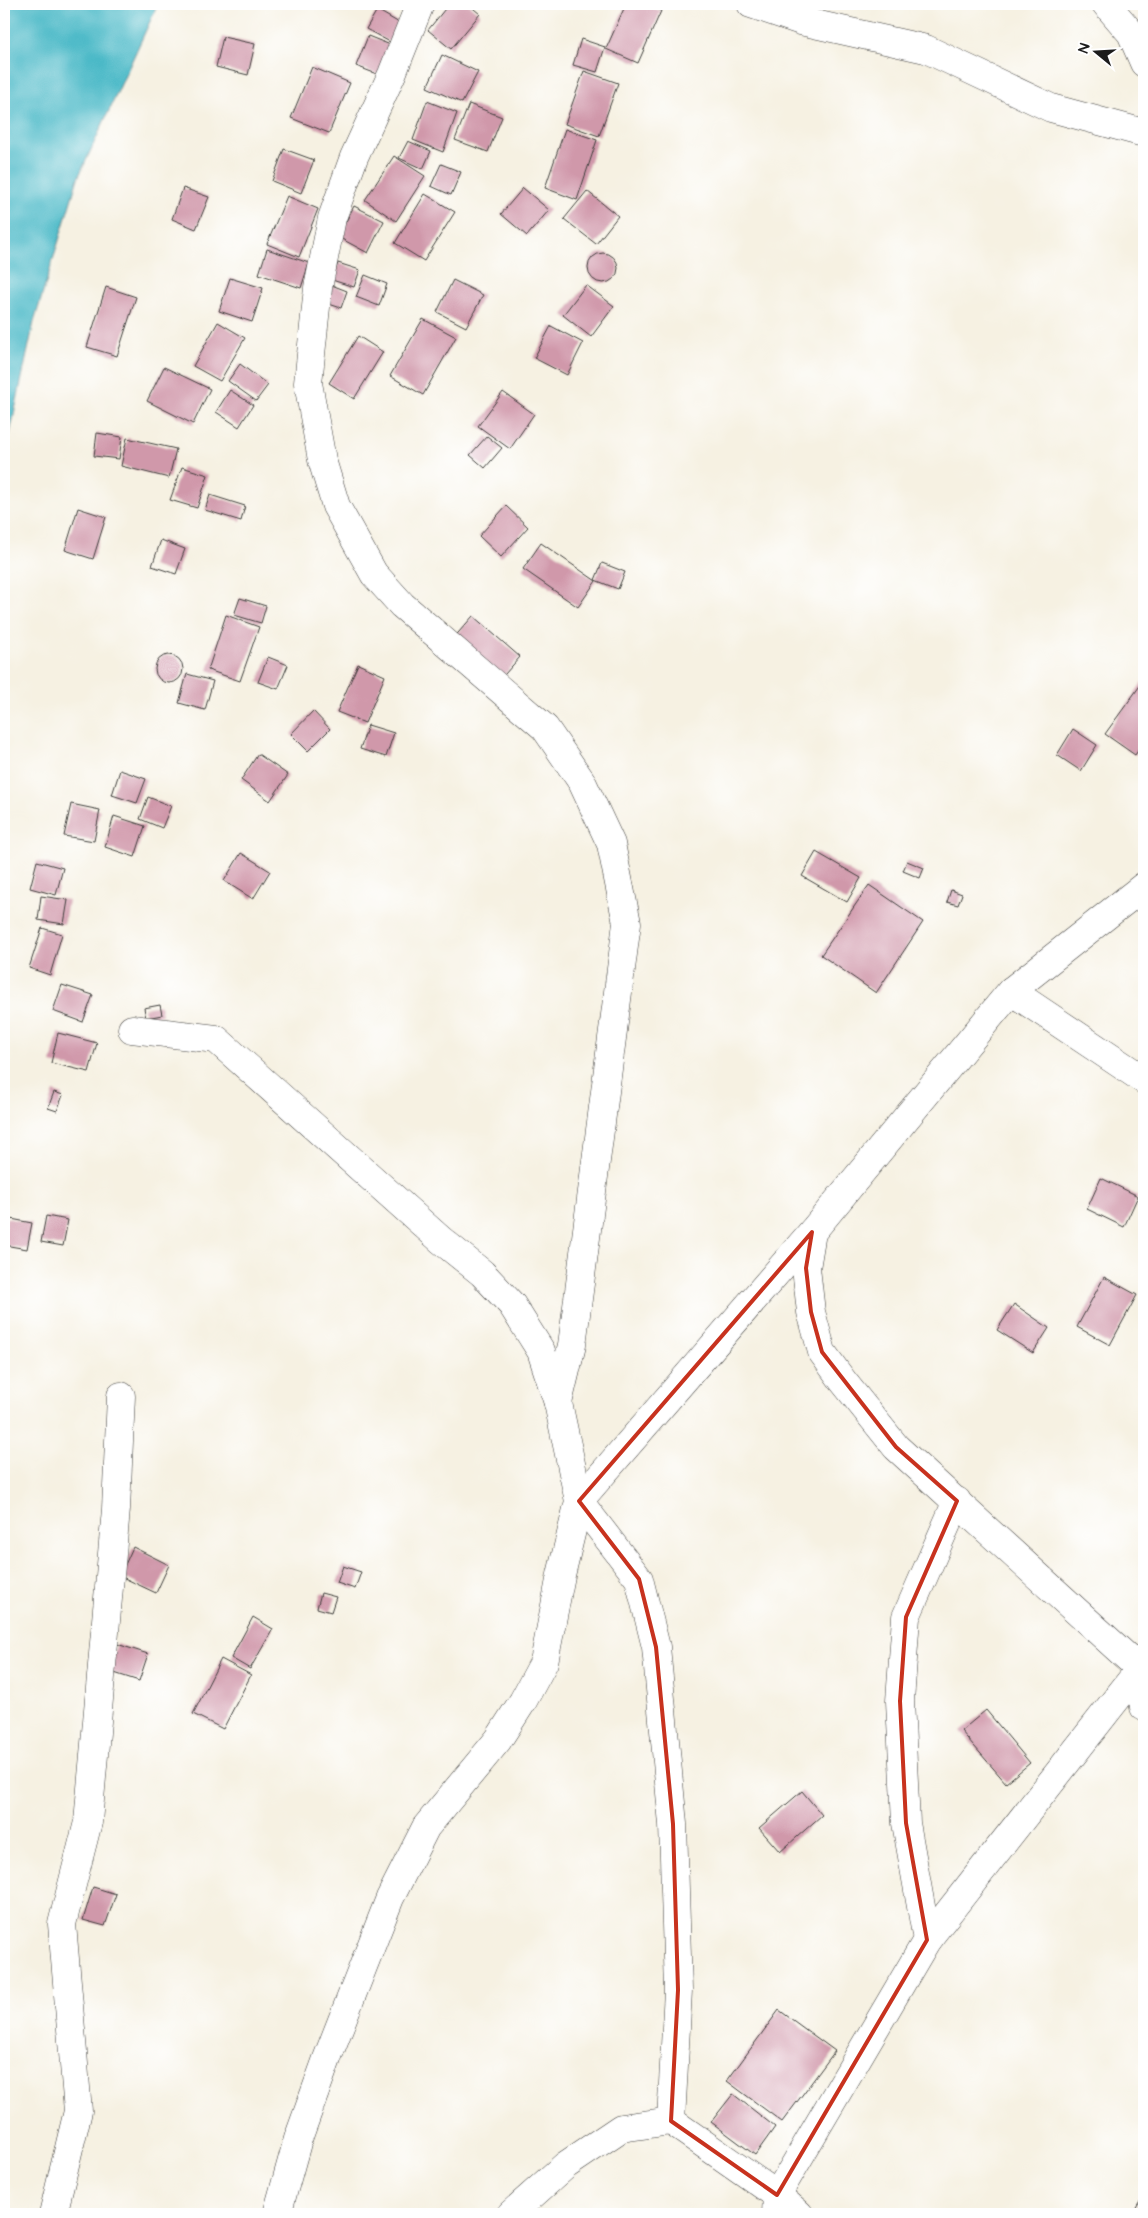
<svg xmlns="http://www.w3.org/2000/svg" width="1148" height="2218" viewBox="0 0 1148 2218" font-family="'Architects Daughter',sans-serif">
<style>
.water{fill:#4cb9c7;stroke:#346a72}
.building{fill:#d098aa}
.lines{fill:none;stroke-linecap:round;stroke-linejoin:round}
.street-casing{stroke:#3d3c3a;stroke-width:29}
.street{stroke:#fff;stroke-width:28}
.marked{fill:none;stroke:#c8321e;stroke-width:4;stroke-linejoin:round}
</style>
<rect width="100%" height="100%" fill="#fff"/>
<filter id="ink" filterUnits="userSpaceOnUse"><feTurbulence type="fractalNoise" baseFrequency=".02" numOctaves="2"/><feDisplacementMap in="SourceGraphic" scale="10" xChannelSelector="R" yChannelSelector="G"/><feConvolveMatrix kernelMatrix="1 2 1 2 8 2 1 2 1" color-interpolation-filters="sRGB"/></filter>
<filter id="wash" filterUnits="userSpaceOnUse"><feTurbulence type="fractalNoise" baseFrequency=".0096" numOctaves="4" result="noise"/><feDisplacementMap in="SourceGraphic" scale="20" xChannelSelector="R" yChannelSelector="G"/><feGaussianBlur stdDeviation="1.12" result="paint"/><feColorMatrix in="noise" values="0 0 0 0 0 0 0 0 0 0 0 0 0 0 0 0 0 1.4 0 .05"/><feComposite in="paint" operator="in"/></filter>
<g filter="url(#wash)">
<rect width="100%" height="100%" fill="#f6f1e2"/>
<path class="water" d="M 4,4 L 158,4 L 78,178 L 34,322 L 4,461 Z"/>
<g id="blocks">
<g class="building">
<path d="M 449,4 L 468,4 L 480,14 L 451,49 L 428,30 Z"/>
<path d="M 626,4 L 645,4 L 661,11 L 638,63 L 606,49 Z"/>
<path d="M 377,10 L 401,24 L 390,42 L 366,29 Z"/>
<path d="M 368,36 L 398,48 L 387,78 L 356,66 Z"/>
<path d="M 223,37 L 255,44 L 248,75 L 216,67 Z"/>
<path d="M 581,39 L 605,47 L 597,72 L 573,65 Z"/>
<path d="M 442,55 L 478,72 L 462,103 L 427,87 Z"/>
<path d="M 312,67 L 350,83 L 329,133 L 291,118 Z"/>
<path d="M 584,71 L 618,83 L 599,136 L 565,124 Z"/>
<path d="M 427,101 L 457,113 L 443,152 L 413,140 Z"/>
<path d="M 469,104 L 502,117 L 488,152 L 455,140 Z"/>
<path d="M 565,129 L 597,140 L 577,200 L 545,188 Z"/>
<path d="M 408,141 L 431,151 L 423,169 L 399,158 Z"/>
<path d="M 284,149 L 314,160 L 301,193 L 272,181 Z"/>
<path d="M 394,156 L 425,176 L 396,221 L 365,200 Z"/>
<path d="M 441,164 L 461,172 L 451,195 L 431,186 Z"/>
<path d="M 183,188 L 209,197 L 196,229 L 172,219 Z"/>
<path d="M 523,188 L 549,210 L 527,236 L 501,214 Z"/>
<path d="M 587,191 L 618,216 L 596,244 L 564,219 Z"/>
<path d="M 425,194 L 455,212 L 424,261 L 395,243 Z"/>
<path d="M 287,196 L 318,209 L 299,257 L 267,244 Z"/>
<path d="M 354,206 L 384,221 L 368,253 L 338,237 Z"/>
<path d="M 267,249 L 309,263 L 301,288 L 259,274 Z"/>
<circle cx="603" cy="268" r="15"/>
<path d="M 338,263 L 360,270 L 354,287 L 332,280 Z"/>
<path d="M 365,275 L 387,284 L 379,306 L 356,297 Z"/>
<path d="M 230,278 L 263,288 L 252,322 L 219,311 Z"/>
<path d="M 453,280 L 483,295 L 466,327 L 437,312 Z"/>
<path d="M 329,284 L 347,291 L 341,308 L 323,302 Z"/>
<path d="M 586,285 L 614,306 L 591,337 L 563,315 Z"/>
<path d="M 106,287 L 136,297 L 117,356 L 87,347 Z"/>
<path d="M 423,319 L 456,337 L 423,395 L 390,376 Z"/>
<path d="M 218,322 L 245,338 L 220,381 L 193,366 Z"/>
<path d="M 551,326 L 583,343 L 567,375 L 534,358 Z"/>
<path d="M 358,336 L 383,352 L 354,399 L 329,383 Z"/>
<path d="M 240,364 L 268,385 L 256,401 L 228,381 Z"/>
<path d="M 164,367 L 210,389 L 193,424 L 147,401 Z"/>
<path d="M 230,390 L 253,405 L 239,427 L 216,412 Z"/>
<path d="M 503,392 L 534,414 L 510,449 L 478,426 Z"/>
<path d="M 97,433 L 122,437 L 119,459 L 94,456 Z"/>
<path d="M 487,436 L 502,448 L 485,468 L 470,455 Z"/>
<path d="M 127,438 L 176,449 L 169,478 L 121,466 Z"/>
<path d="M 182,467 L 208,475 L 197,508 L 170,500 Z"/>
<path d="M 210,495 L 245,506 L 241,521 L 205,510 Z"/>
<path d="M 506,506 L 528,527 L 501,557 L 479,536 Z"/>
<path d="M 78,508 L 106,517 L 93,559 L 65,550 Z"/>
<path d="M 161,540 L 185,549 L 176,574 L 152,566 Z"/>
<path d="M 541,543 L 596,581 L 578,607 L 523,569 Z"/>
<path d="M 602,563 L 625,572 L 618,589 L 595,580 Z"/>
<path d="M 240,598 L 266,606 L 261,623 L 234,615 Z"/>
<path d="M 226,615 L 259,627 L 240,681 L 208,670 Z"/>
<path d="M 473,616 L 520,657 L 497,683 L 451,641 Z"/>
<circle cx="169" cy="669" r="14"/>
<path d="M 268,657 L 288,665 L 278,689 L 258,682 Z"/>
<path d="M 358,664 L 385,676 L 365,723 L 337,712 Z"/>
<path d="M 187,674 L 213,681 L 205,710 L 179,703 Z"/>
<path d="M 1142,683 L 1144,685 L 1144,742 L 1135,755 L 1105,734 Z"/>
<path d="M 313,711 L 330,729 L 308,751 L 291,734 Z"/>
<path d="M 368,725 L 394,733 L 386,757 L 360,749 Z"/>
<path d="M 1073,729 L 1097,745 L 1081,771 L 1057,755 Z"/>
<path d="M 258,754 L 288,775 L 270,801 L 241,780 Z"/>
<path d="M 120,770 L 146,779 L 137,803 L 112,795 Z"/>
<path d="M 148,797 L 171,806 L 162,828 L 140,819 Z"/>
<path d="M 71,804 L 100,810 L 94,841 L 64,836 Z"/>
<path d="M 114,816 L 145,826 L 135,857 L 105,847 Z"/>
<path d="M 816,852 L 861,878 L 847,902 L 802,876 Z"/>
<path d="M 241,853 L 270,871 L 253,899 L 224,881 Z"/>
<path d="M 37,861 L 63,868 L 56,895 L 30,888 Z"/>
<path d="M 907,861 L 924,868 L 920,878 L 903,871 Z"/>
<path d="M 869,885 L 923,922 L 876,993 L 821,955 Z"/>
<path d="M 951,890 L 962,894 L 958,905 L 947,902 Z"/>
<path d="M 41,896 L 68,900 L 64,924 L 38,920 Z"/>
<path d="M 42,928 L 62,934 L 50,975 L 29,968 Z"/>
<path d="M 62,985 L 93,995 L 83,1022 L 53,1011 Z"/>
<path d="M 160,1005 L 162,1015 L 146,1018 L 144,1008 Z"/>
<path d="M 58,1033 L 97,1043 L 89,1072 L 51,1063 Z"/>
<path d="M 54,1092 L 63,1095 L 57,1111 L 48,1108 Z"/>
<path d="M 1101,1178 L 1138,1196 L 1124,1227 L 1087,1209 Z"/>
<path d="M 46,1216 L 68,1220 L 63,1246 L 41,1242 Z"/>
<path d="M 6,1218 L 32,1223 L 27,1249 L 4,1245 Z"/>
<path d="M 1104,1277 L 1137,1295 L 1110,1345 L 1077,1327 Z"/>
<path d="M 1014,1304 L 1049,1328 L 1033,1353 L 997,1330 Z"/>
<path d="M 133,1547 L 169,1565 L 156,1593 L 120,1576 Z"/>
<path d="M 343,1566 L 361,1572 L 355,1589 L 337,1583 Z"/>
<path d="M 321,1593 L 336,1597 L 331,1612 L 317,1608 Z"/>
<path d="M 253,1617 L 273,1629 L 250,1669 L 231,1658 Z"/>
<path d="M 117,1644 L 148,1654 L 139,1681 L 108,1671 Z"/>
<path d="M 221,1659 L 251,1675 L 223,1729 L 193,1714 Z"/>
<path d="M 986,1710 L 1030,1763 L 1006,1783 L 961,1731 Z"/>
<path d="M 802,1791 L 822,1815 L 780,1852 L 759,1828 Z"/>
<path d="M 93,1887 L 116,1894 L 105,1926 L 83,1920 Z"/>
<path d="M 779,2010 L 835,2051 L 782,2122 L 727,2081 Z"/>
<path d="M 733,2094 L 775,2127 L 755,2155 L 711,2122 Z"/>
<path d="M 1144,2194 L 1144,2214 L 1132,2214 Z"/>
</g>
</g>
</g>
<g filter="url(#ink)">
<use href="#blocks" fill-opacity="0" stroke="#3d3c3a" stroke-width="1"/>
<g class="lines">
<g class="street-casing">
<g id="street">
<path d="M 420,4 L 392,74 L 354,157 L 332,218 L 318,288 L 308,383 L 322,460 L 336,506 L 374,574 L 402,605 L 545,728 L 582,782 L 611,844 L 627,923 L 572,1345 L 558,1403"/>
<path d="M 751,4 L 801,21 L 926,49 L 1051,108 L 1144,133"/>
<path d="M 1106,4 L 1131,33 L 1144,63"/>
<path d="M 1144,886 L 1011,991 L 812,1232 L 806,1268 L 811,1312 L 822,1352 L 843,1381 L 896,1447 L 1140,1669 L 1144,1707"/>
<path d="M 1011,991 L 1144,1080"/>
<path d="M 132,1029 L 216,1039 L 441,1240 L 482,1273 L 512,1305 L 541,1351 L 558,1403 L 579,1501 L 561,1575 L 544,1662 L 523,1701 L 498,1740 L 426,1827 L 390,1898 L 328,2056 L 298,2139 L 277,2214"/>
<path d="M 927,1940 L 906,1823 L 900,1701 L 906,1617 L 957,1501"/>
<path d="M 671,2121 L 678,1990 L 673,1824 L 656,1647 L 639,1579 L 579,1501 L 812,1232"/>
<path d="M 53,2214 L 78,2111 L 62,1924 L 88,1822 L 116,1509 L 121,1396"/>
<path d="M 511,2214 L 566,2165 L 621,2128 L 671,2121 L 777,2195 L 799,2214"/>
<path d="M 776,2214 L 777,2195 L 927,1940 L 1140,1669 L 1143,1658"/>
</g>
</g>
<use href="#street" class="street"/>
</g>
</g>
<path class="marked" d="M 812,1232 L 806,1268 L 811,1312 L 822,1352 L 896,1447 L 957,1501 L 906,1617 L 900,1701 L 906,1823 L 927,1940 L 777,2195 L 671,2121 L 678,1990 L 673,1824 L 656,1647 L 639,1579 L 579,1501 Z"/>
<rect width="1148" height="2218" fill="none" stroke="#fff" stroke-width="20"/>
<g transform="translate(1096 52) rotate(288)" stroke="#ffffff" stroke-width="4" paint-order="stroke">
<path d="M0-4L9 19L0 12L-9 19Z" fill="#1c1c1c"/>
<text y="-8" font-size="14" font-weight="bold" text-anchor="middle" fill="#1c1c1c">N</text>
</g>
</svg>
